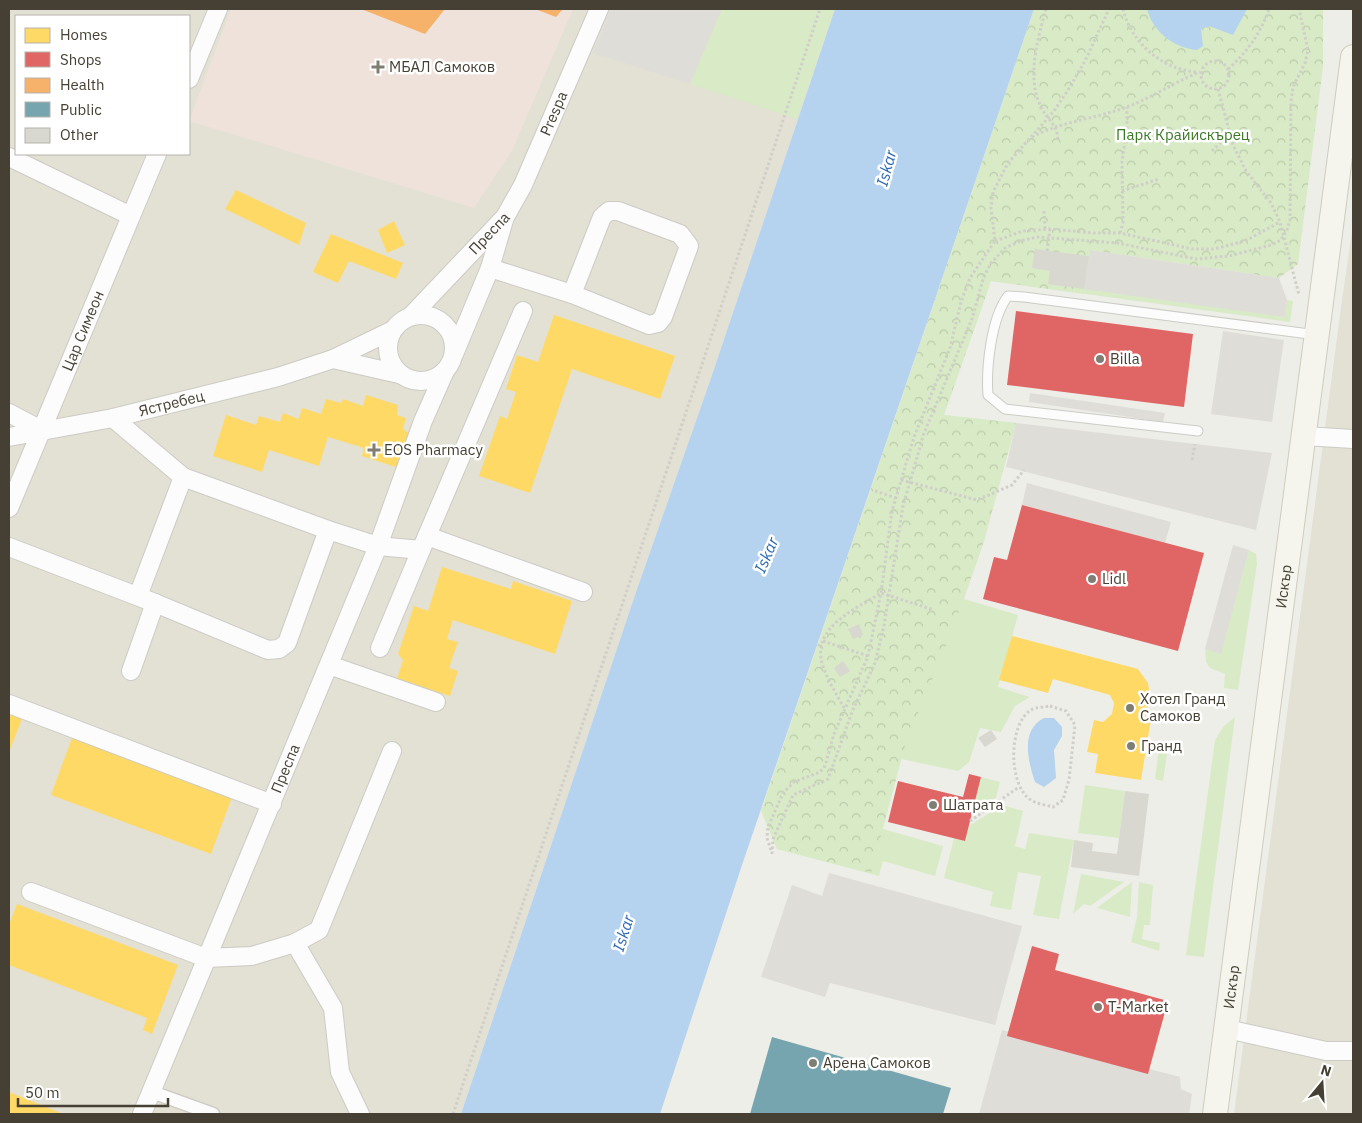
<svg xmlns="http://www.w3.org/2000/svg" width="1362" height="1123" viewBox="0 0 1362 1123" font-family="'IBM Plex Sans',sans-serif">
<style>
.residential{fill:#e3e0d4;fill-rule:evenodd}
.medical{fill:#eee2db}
.grass{fill:#d8ebc6}
.park{fill:url(#park-crowns)}
.parking{fill:#deddd7}
.water{fill:#b5d2ef}
.homes{fill:#ffd966}
.shops{fill:#e06666}
.health{fill:#f6b26b}
.public{fill:#76a5af}
.building{fill:#d8d7d0}
.lines{fill:none;stroke-linecap:round;stroke-linejoin:round}
.service-casing{stroke:#cccbc5;stroke-width:11}
.pedestrian-casing{stroke:#cccbc5;stroke-width:15}
.minor-casing{stroke:#cccbc5;stroke-width:20}
.secondary-casing{stroke:#ceccbe;stroke-width:26}
.path{stroke:#d0cec9;stroke-width:3;stroke-dasharray:2.5 2.5;stroke-linecap:butt}
.service{stroke:#fcfcfc;stroke-width:9}
.pedestrian{stroke:#fcfcfc;stroke-width:12}
.minor{stroke:#fcfcfc;stroke-width:18}
.secondary{stroke:#f6f5ed;stroke-width:24}
.poi-dot{fill:#807d72;stroke:#fff;stroke-width:2}
.labels{text-anchor:middle;stroke-width:5;stroke-linejoin:round;paint-order:stroke}
.poi-label{font-size:15px;fill:#454033;stroke:#fff;text-anchor:start}
.street-label{font-size:15px;fill:#454033;stroke:#fff}
.park-label{font-size:15px;fill:#3b7825;stroke:#fff}
.water-label{font-size:16px;font-style:italic;fill:#2a6ab3;stroke:#fff}
</style>
<defs>
<pattern id="park-crowns" width="20" height="18" patternUnits="userSpaceOnUse" patternTransform="scale(1.25)"><rect width="20" height="18" fill="#d8ebc6"/><path d="M2 6a3 3 0 1 1 6 0M12 15a3 3 0 1 1 6 0" fill="none" stroke="#bbcbab"/></pattern>
</defs>
<rect width="100%" height="100%" fill="#eeeee8"/>
<g class="residential">
<path d="M 9,9 L 835,9 L 711,378 L 635,595 L 461,1114 L 9,1114 ZM 16,16 L 189,16 L 189,154 L 16,154 Z"/>
<path d="M 1353,225 L 1353,1114 L 1234,1114 L 1342,300 Z"/>
</g>
<path class="medical" d="M 231,9 L 573,9 L 512,151 L 474,208 L 189,121 Z"/>
<g class="grass">
<path d="M 722,9 L 835,9 L 797,119 L 690,84 Z"/>
<path d="M 992,256 L 1284,317 L 1287,300 L 1293,301 L 1290,322 L 991,281 L 944,415 L 1016,423 L 984,541 L 964,599 L 1018,615 L 998,687 L 1030,697 L 1015,706 L 1001,732 L 980,728 L 969,762 L 958,771 L 901,759 L 883,829 L 943,846 L 935,876 L 883,861 L 879,876 L 777,849 L 771,835 Z"/>
<path d="M 1249,550 L 1256,554 L 1257,564 L 1238,690 L 1224,688 L 1225,674 L 1210,668 L 1206,662 L 1205,649 L 1221,653 Z"/>
<path d="M 1235,717 L 1204,957 L 1186,955 L 1215,740 L 1224,726 Z"/>
<path d="M 1159,747 L 1168,748 L 1163,781 L 1155,779 Z"/>
<path d="M 981,777 L 1000,782 L 996,798 L 972,813 Z"/>
<path d="M 1085,785 L 1125,791 L 1119,838 L 1078,833 Z"/>
<path d="M 1002,805 L 1023,811 L 1015,846 L 1025,849 L 1029,833 L 1074,840 L 1059,919 L 1033,915 L 1041,876 L 1018,872 L 1011,910 L 990,906 L 993,892 L 944,878 L 954,838 L 965,841 L 969,826 Z"/>
<path d="M 1081,874 L 1124,882 L 1090,906 L 1084,904 L 1073,914 Z"/>
<path d="M 1132,882 L 1130,917 L 1097,908 Z"/>
<path d="M 1139,882 L 1153,885 L 1150,925 L 1144,925 L 1142,939 L 1160,943 L 1159,951 L 1131,942 L 1137,917 Z"/>
</g>
<path class="park" d="M 1034,9 L 1323,9 L 1323,67 L 1298,264 L 1279,278 L 1090,250 L 1084,294 L 991,281 L 944,415 L 1016,423 L 984,541 L 951,634 L 906,742 L 871,873 L 777,849 L 761,811 Z"/>
<g class="parking">
<path d="M 611,9 L 722,9 L 690,84 L 593,53 Z"/>
<path d="M 1090,250 L 1279,278 L 1287,300 L 1285,317 L 1084,289 Z"/>
<path d="M 1223,331 L 1284,340 L 1272,422 L 1211,414 Z"/>
<path d="M 1030,393 L 1165,413 L 1163,422 L 1029,402 Z"/>
<path d="M 1016,423 L 1272,453 L 1256,530 L 1006,467 Z"/>
<path d="M 1027,483 L 1171,522 L 1165,543 L 1022,505 Z"/>
<path d="M 1233,545 L 1249,550 L 1221,654 L 1205,649 Z"/>
<path d="M 829,873 L 1022,926 L 995,1025 L 830,983 L 825,997 L 761,977 L 792,885 L 822,896 Z"/>
<path d="M 1002,1030 L 1180,1077 L 1181,1089 L 1192,1094 L 1189,1114 L 979,1114 Z"/>
</g>
<g class="water">
<path d="M 835,9 L 1034,9 L 742,865 L 660,1114 L 461,1114 L 635,595 L 711,378 Z"/>
<path d="M 1147,9 L 1247,9 L 1233,35 L 1209,26 L 1201,29 L 1203,46 L 1197,50 C 1174,48 1153,32 1147,9 Z"/>
<path d="M 1044,718 L 1054,718 L 1062,727 L 1062,736 L 1054,750 L 1056,778 L 1044,787 L 1035,782 C 1028,761 1020,730 1044,718 Z"/>
</g>
<g class="homes">
<path d="M 236,190 L 306,223 L 299,245 L 225,209 Z"/>
<path d="M 394,221 L 405,245 L 387,253 L 378,230 Z"/>
<path d="M 331,234 L 403,263 L 396,279 L 349,261 L 338,283 L 313,272 Z"/>
<path d="M 554,315 L 675,356 L 660,399 L 572,369 L 530,493 L 479,476 L 500,416 L 507,419 L 516,392 L 506,389 L 517,355 L 538,362 Z"/>
<path d="M 366,395 L 398,405 L 397,415 L 406,418 L 403,429 L 410,434 L 399,468 L 362,456 L 364,448 L 328,437 L 319,466 L 269,450 L 262,472 L 213,456 L 226,415 L 256,425 L 259,416 L 280,422 L 283,413 L 299,419 L 302,408 L 321,414 L 326,399 L 341,403 L 343,399 L 363,406 Z"/>
<path d="M 442,567 L 511,589 L 513,581 L 572,601 L 555,654 L 453,620 L 447,639 L 458,642 L 449,668 L 458,671 L 450,696 L 397,679 L 403,660 L 398,654 L 414,606 L 428,611 Z"/>
<path d="M 1012,636 L 1138,669 L 1148,683 L 1150,695 L 1146,716 L 1151,719 L 1141,780 L 1095,773 L 1098,754 L 1087,752 L 1094,720 L 1103,722 L 1112,714 L 1114,703 L 1110,695 L 1053,679 L 1048,693 L 999,680 Z"/>
<path d="M 9,705 L 25,711 L 9,752 Z"/>
<path d="M 72,738 L 232,797 L 211,854 L 51,795 Z"/>
<path d="M 17,904 L 178,965 L 152,1034 L 143,1030 L 147,1018 L 9,965 L 9,925 Z"/>
<path d="M 9,1092 L 63,1114 L 9,1114 Z"/>
</g>
<g class="shops">
<path d="M 1016,311 L 1193,334 L 1184,407 L 1007,385 Z"/>
<path d="M 1022,505 L 1204,553 L 1178,651 L 983,599 L 994,557 L 1007,560 Z"/>
<path d="M 969,774 L 981,777 L 965,841 L 888,822 L 898,781 L 963,797 Z"/>
<path d="M 1032,946 L 1059,954 L 1055,970 L 1168,1001 L 1148,1074 L 1007,1036 Z"/>
</g>
<g class="health">
<path d="M 361,9 L 445,9 L 425,34 Z"/>
<path d="M 535,9 L 563,9 L 556,17 Z"/>
</g>
<path class="public" d="M 772,1037 L 951,1088 L 943,1114 L 750,1114 Z"/>
<g class="building">
<path d="M 1035,249 L 1089,256 L 1084,289 L 1048,284 L 1050,271 L 1032,268 Z"/>
<path d="M 859,624 L 863,635 L 853,639 L 848,629 Z"/>
<path d="M 843,661 L 850,671 L 840,677 L 834,668 Z"/>
<path d="M 991,730 L 997,739 L 985,747 L 978,738 Z"/>
<path d="M 1125,791 L 1149,794 L 1139,876 L 1071,867 L 1074,840 L 1093,843 L 1092,851 L 1117,854 Z"/>
</g>
<g class="lines">
<g class="service-casing">
<path id="service" d="M 1198,431 L 1005,409 L 988,395 C 986,368 991,318 1008,296 L 1024,297 L 1317,335"/>
</g>
<g class="pedestrian-casing">
<path id="pedestrian" d="M 152,1092 L 213,1114"/>
</g>
<g class="minor-casing">
<g id="minor">
<path d="M 189,79 L 218,9"/>
<path d="M 9,157 L 131,216"/>
<path d="M 490,268 L 572,294 L 649,325 L 658,323 L 663,317 L 689,246 L 680,234 L 618,211 L 609,211 L 602,217 L 572,294"/>
<circle cx="421" cy="348" r="33"/>
<path id="s1" d="M 411,316 L 505,217 L 523,185 L 599,9"/>
<path d="M 454,354 L 490,268 L 504,220"/>
<path d="M 333,359 L 399,374"/>
<path d="M 9,413 L 41,430"/>
<path d="M 113,418 L 183,477 L 328,530"/>
<path d="M 1304,436 L 1353,439"/>
<path id="s2" d="M 9,437 L 113,418 L 278,377 L 333,359 L 393,330"/>
<path id="s3" d="M 9,508 L 157,154"/>
<path d="M 427,536 L 583,592"/>
<path d="M 9,547 L 155,603 L 131,671"/>
<path d="M 138,596 L 183,477"/>
<path d="M 155,603 L 268,650 L 279,649 L 287,643 L 328,530 L 378,546 L 421,550 L 523,311"/>
<path d="M 380,648 L 421,550"/>
<path d="M 329,665 L 436,702"/>
<path d="M 9,704 L 272,804"/>
<path d="M 31,892 L 206,958 L 252,956 L 295,943 L 319,930 L 392,751"/>
<path d="M 295,943 L 333,1008 L 340,1072 L 360,1114"/>
<path d="M 1227,1029 L 1326,1051 L 1353,1051"/>
<path id="s4" d="M 142,1114 L 378,546 L 423,421 L 445,371"/>
</g>
</g>
<g class="secondary-casing">
<g id="secondary">
<path id="s5" d="M 1215,1114 L 1353,57"/>
</g>
</g>
<g class="path">
<path d="M 1046,9 C 1038,38 1026,78 1041,107 C 1047,120 1057,123 1058,140"/>
<path d="M 1123,9 C 1131,43 1163,70 1197,72"/>
<circle cx="1215" cy="75" r="14"/>
<path d="M 1228,69 C 1247,52 1261,33 1269,9"/>
<path d="M 1218,89 L 1233,145 L 1246,171 L 1271,203 L 1280,222 L 1299,295"/>
<path d="M 1032,137 C 1060,122 1093,119 1124,108 C 1150,99 1174,82 1200,72"/>
<path d="M 1212,151 L 1229,134"/>
<path d="M 1122,191 L 1159,179"/>
<path d="M 1044,211 L 1045,229"/>
<path d="M 1120,233 L 1123,223 L 1122,162 L 1127,128 L 1127,107"/>
<path d="M 995,241 L 1023,231 L 1050,229 L 1094,233 L 1120,233 L 1192,249 L 1214,249 L 1245,241 L 1280,222"/>
<path d="M 1047,251 L 1050,229"/>
<path d="M 1192,460 L 1195,444"/>
<path d="M 901,480 L 977,500 L 1012,485 L 1024,470"/>
<path d="M 875,491 L 896,498"/>
<path d="M 823,641 L 868,656"/>
<path d="M 1050,706 L 1066,711 L 1075,725 L 1069,780 L 1063,800 L 1053,807 C 1046,805 1037,804 1031,800 C 1008,786 1008,724 1031,710 C 1036,707 1045,707 1050,706 Z"/>
<path d="M 844,708 C 837,695 823,673 821,658 C 816,625 859,607 881,593 L 934,610"/>
<path d="M 970,821 L 1019,787"/>
<path d="M 771,850 L 767,838 L 768,827 L 783,793 L 794,782 L 820,772 L 825,766 L 834,734 L 868,656 L 881,593 L 892,511 L 914,437 L 950,348 L 961,302 L 970,278 L 995,241 L 991,208 L 993,192 L 1008,163 L 1054,111 L 1068,90 L 1085,61 L 1109,9"/>
<path d="M 772,854 L 773,839 L 793,795 L 828,779 L 852,712 L 875,663 L 884,626 L 903,506 L 924,433 L 972,319 L 984,276 L 991,263 L 1005,248 L 1020,241 L 1037,237 L 1117,243 L 1196,259 L 1229,256 L 1271,245 L 1281,240 L 1287,230 L 1290,220 L 1291,102 L 1293,87 L 1305,63 L 1308,50 L 1299,9"/>
<path d="M 453,1114 L 820,9"/>
</g>
<use href="#service" class="service"/>
<use href="#pedestrian" class="pedestrian"/>
<use href="#minor" class="minor"/>
<use href="#secondary" class="secondary"/>
</g>
<g class="poi-dot">
<path d="M375.5 59.5h5v5h5v5h-5v5h-5v-5h-5v-5h5z"/>
<circle cx="1100" cy="359" r="5"/>
<path d="M371.5 442.5h5v5h5v5h-5v5h-5v-5h-5v-5h5z"/>
<circle cx="1092" cy="579" r="5"/>
<circle cx="1130" cy="708" r="5"/>
<circle cx="1131" cy="746" r="5"/>
<circle cx="933" cy="805" r="5"/>
<circle cx="1098" cy="1007" r="5"/>
<circle cx="813" cy="1063" r="5"/>
</g>
<g class="labels">
<g class="poi-label">
<text x="389" y="72">МБАЛ Самоков</text>
<text x="1110" y="364">Billa</text>
<text x="384" y="455">EOS Pharmacy</text>
<text x="1102" y="584">Lidl</text>
<text x="1140" y="704">Хотел Гранд<tspan x="1140" dy="17">Самоков</tspan></text>
<text x="1141" y="751">Гранд</text>
<text x="943" y="810">Шатрата</text>
<text x="1108" y="1012">T-Market</text>
<text x="823" y="1068">Арена Самоков</text>
</g>
<g class="street-label">
<text dy="5" stroke="none"><textPath href="#s1" startOffset="251">Prespa</textPath></text>
<text dy="5" stroke="none"><textPath href="#s1" startOffset="114">Преспа</textPath></text>
<text dy="5" stroke="none"><textPath href="#s3" startOffset="192">Цар Симеон</textPath></text>
<text dy="5" stroke="none"><textPath href="#s2" startOffset="166">Ястребец</textPath></text>
<text dy="5" stroke="none"><textPath href="#s5" startOffset="532">Искър</textPath></text>
<text dy="5" stroke="none"><textPath href="#s4" startOffset="374">Преспа</textPath></text>
<text dy="5" stroke="none"><textPath href="#s5" startOffset="128">Искър</textPath></text>
</g>
<g class="park-label">
<text x="1183" y="140">Парк Крайискърец</text>
</g>
<g class="water-label">
<text transform="translate(886 168) rotate(-75)" y="6">Iskar</text>
<text transform="translate(766 555) rotate(-67)" y="6">Iskar</text>
<text transform="translate(623 933) rotate(-73)" y="6">Iskar</text>
</g>
</g>
<rect width="1362" height="1123" fill="none" stroke="#454033" stroke-width="20"/>
<rect x="15" y="15" width="175" height="140" fill="#ffffff" stroke="#b5b3ad"/>
<rect x="25" y="28" width="25" height="15" fill="#ffd966" stroke="#b5b3ad"/>
<text x="60" y="40" font-size="15" fill="#454033">Homes</text>
<rect x="25" y="52" width="25" height="15" fill="#e06666" stroke="#b5b3ad"/>
<text x="60" y="65" font-size="15" fill="#454033">Shops</text>
<rect x="25" y="78" width="25" height="15" fill="#f6b26b" stroke="#b5b3ad"/>
<text x="60" y="90" font-size="15" fill="#454033">Health</text>
<rect x="25" y="102" width="25" height="15" fill="#76a5af" stroke="#b5b3ad"/>
<text x="60" y="115" font-size="15" fill="#454033">Public</text>
<rect x="25" y="128" width="25" height="15" fill="#d8d7d0" stroke="#b5b3ad"/>
<text x="60" y="140" font-size="15" fill="#454033">Other</text>
<g transform="translate(1322 1083) rotate(18)" stroke="#ffffff" stroke-width="4" paint-order="stroke">
<path d="M0-4L9 19L0 12L-9 19Z" fill="#454033"/>
<text y="-8" font-size="14" font-weight="bold" text-anchor="middle" fill="#454033">N</text>
</g>
<path d="M18 1098v8h150v-8" fill="none" stroke="#454033" stroke-width="2.5"/>
<text x="25" y="1098" font-size="15" fill="#454033" stroke="#ffffff" stroke-width="4" paint-order="stroke">50 m</text>
</svg>
